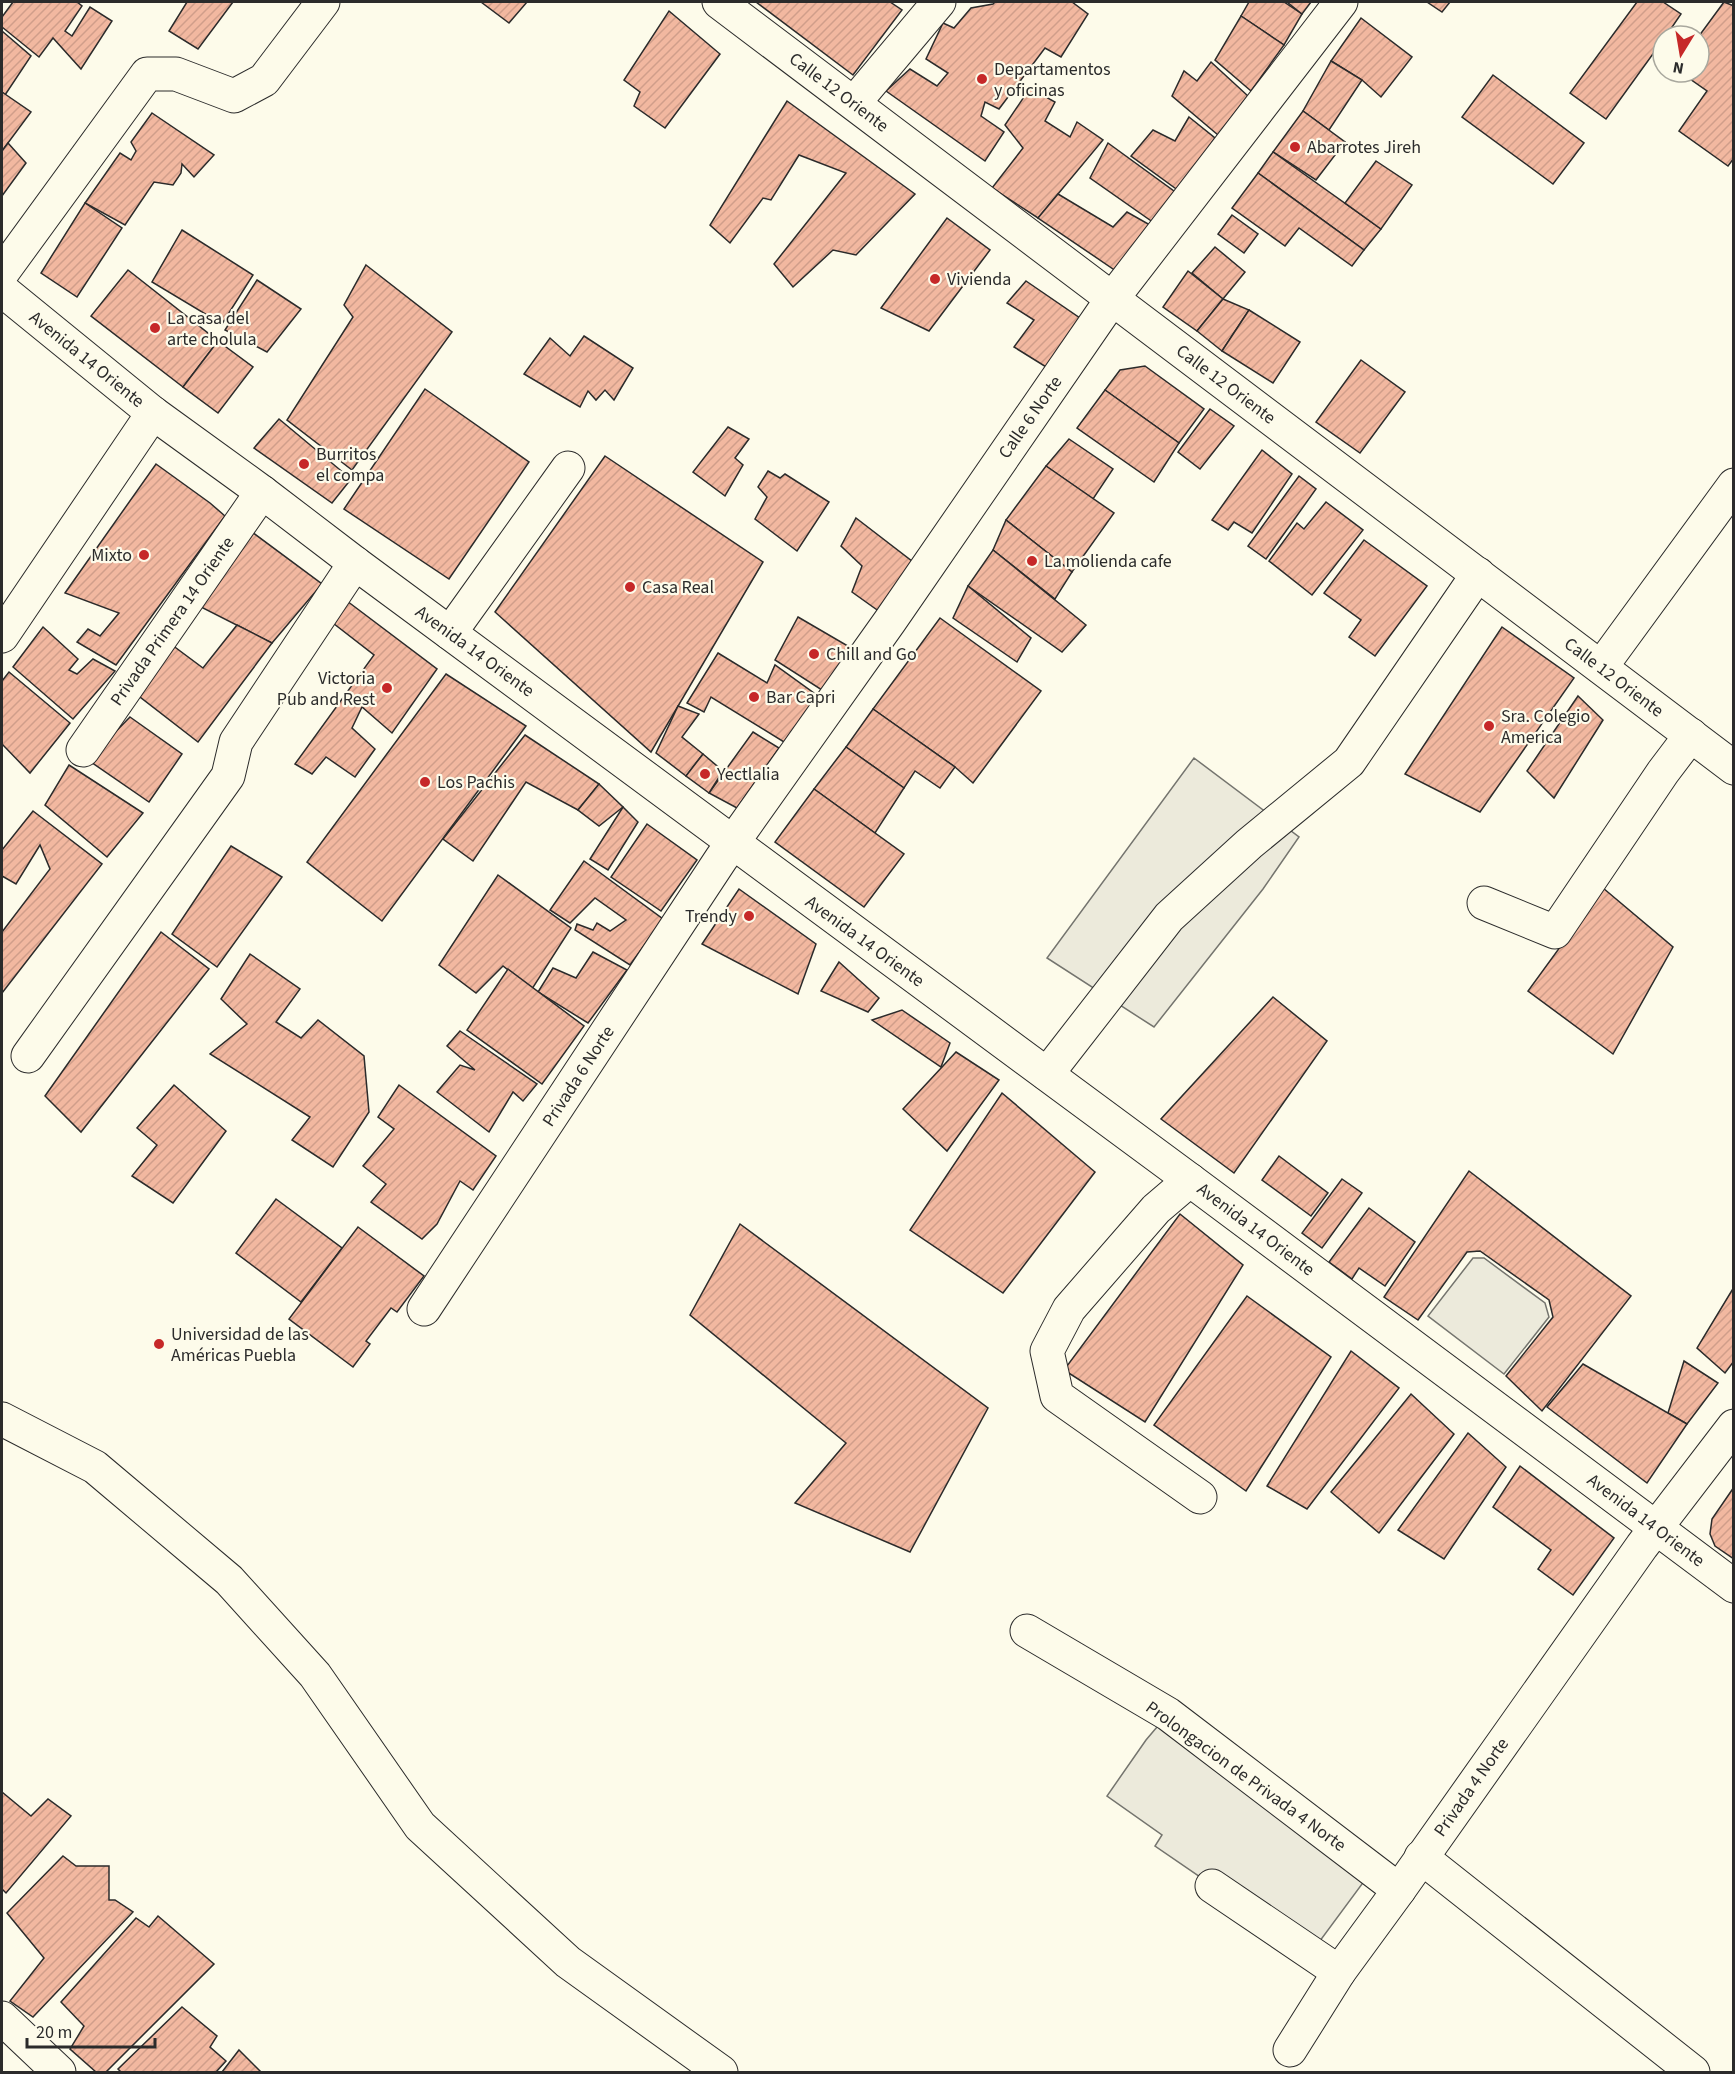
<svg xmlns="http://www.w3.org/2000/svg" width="1735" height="2074" viewBox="0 0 1735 2074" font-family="'Source Sans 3',sans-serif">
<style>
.parking{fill:#eceadb;stroke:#74746e;stroke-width:1.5}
.building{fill:url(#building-hatch);stroke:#2b2b2b;stroke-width:1.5}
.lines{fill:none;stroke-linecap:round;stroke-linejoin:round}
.minor-casing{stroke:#2b2b2b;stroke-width:35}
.major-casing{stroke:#2b2b2b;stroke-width:35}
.minor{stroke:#fdfbea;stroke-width:33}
.major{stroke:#fdfbea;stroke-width:33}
.poi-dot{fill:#c62828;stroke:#fdfbea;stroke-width:2}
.labels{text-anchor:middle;stroke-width:4.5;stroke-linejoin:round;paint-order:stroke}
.poi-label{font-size:18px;fill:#2b2b2b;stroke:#fdfbea;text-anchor:start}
.street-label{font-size:18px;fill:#2b2b2b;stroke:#fdfbea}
</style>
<defs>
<pattern id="building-hatch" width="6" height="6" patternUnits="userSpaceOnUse" patternTransform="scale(1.5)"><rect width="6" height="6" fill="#f2b8a0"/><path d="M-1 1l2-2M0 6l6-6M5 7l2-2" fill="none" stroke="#d09e8a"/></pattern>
</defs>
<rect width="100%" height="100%" fill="#fdfbea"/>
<g class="parking">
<path d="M 1194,758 L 1299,837 L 1263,889 L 1154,1027 L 1047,958 Z"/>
<path d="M 1473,1258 L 1484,1258 L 1545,1303 L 1549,1317 L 1504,1374 L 1428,1316 Z"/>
<path d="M 1168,1714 L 1368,1876 L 1311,1953 L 1155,1846 L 1162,1835 L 1107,1796 L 1146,1740 Z"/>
</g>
<g class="building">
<path d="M 13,2 L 77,2 L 82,6 L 65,31 L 72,36 L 90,7 L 112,21 L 81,69 L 53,38 L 39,57 L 2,27 L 2,17 Z"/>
<path d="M 187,2 L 233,2 L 198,49 L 169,31 Z"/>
<path d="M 481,2 L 527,2 L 509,23 Z"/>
<path d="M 756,2 L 890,2 L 902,10 L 853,75 Z"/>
<path d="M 995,2 L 1072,2 L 1088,14 L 1061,57 L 1045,48 L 999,109 L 985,102 L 981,116 L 1004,132 L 985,161 L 886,91 L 910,69 L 937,86 L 948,73 L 926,59 L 943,23 L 954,28 L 971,8 L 993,4 Z"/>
<path d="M 1249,2 L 1284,2 L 1302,14 L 1284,45 L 1241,16 Z"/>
<path d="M 1287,2 L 1311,2 L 1302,14 Z"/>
<path d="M 1427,2 L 1450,2 L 1442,12 Z"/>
<path d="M 1637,2 L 1663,2 L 1681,14 L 1666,36 L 1663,36 L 1663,40 L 1606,119 L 1570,93 Z"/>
<path d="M 1724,2 L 1734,6 L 1734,158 L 1728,166 L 1679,131 L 1707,91 L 1680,72 L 1699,72 L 1699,36 Z"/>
<path d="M 669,11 L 720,54 L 665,128 L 634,106 L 640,92 L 624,80 Z"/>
<path d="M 1241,16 L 1284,45 L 1251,91 L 1215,60 Z"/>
<path d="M 1361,18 L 1412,57 L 1381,97 L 1362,80 L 1331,61 Z"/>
<path d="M 2,31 L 31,56 L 5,95 L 2,92 Z"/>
<path d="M 1331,61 L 1362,80 L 1329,130 L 1303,111 Z"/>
<path d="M 1211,62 L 1248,96 L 1218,135 L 1172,96 L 1184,71 L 1197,81 Z"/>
<path d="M 1493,75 L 1584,143 L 1553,184 L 1462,117 Z"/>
<path d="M 1030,88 L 1055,102 L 1045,121 L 1070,137 L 1077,122 L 1103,140 L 1038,218 L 992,188 L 1023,148 L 1005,125 Z"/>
<path d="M 2,92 L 31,112 L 2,151 Z"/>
<path d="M 787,101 L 915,194 L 856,255 L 833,250 L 793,287 L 774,264 L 846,173 L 799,155 L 771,200 L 763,198 L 730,243 L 710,225 Z"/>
<path d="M 1303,111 L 1345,142 L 1316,180 L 1273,152 Z"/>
<path d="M 152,113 L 214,155 L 194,177 L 182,164 L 181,173 L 173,185 L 154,182 L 125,225 L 85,203 L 120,153 L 131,160 L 136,151 L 131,142 Z"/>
<path d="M 1189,117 L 1215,138 L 1179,191 L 1131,156 L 1153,130 L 1175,141 Z"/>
<path d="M 8,143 L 26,163 L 2,196 L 2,151 Z"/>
<path d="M 1108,143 L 1178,194 L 1157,225 L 1090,178 Z"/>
<path d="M 1273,152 L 1381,229 L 1364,250 L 1258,173 Z"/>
<path d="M 1376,161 L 1412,185 L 1381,229 L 1345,203 Z"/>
<path d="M 1258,173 L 1364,250 L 1352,266 L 1299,228 L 1285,246 L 1232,208 Z"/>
<path d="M 1058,194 L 1113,227 L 1127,212 L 1150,225 L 1116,271 L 1038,218 Z"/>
<path d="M 85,203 L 122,228 L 77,297 L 41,273 Z"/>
<path d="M 1232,215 L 1258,234 L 1244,253 L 1218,234 Z"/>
<path d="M 947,218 L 990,250 L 929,331 L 881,308 Z"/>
<path d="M 182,230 L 253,275 L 222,324 L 152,282 Z"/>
<path d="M 1215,247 L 1245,272 L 1223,299 L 1192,273 Z"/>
<path d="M 366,265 L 452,332 L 352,470 L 287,420 L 353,317 L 344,305 Z"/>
<path d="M 128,270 L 218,341 L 183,387 L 91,316 Z"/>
<path d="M 1188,271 L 1223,299 L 1197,331 L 1163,307 Z"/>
<path d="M 257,280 L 301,309 L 267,352 L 225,330 Z"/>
<path d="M 1026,281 L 1093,327 L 1059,375 L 1014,347 L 1034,320 L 1007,303 Z"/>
<path d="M 1223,299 L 1249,310 L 1222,351 L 1197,331 Z"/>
<path d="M 1249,310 L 1300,342 L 1273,383 L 1222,351 Z"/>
<path d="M 584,336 L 633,368 L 614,400 L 605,390 L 596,400 L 588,391 L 580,407 L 524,374 L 550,338 L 570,356 Z"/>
<path d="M 218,341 L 253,367 L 218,413 L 183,387 Z"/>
<path d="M 1361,360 L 1405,392 L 1360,453 L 1316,422 Z"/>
<path d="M 1145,366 L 1204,409 L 1179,443 L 1105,390 L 1120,370 Z"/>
<path d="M 425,389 L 529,462 L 449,579 L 344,509 Z"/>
<path d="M 1105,390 L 1179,443 L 1154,482 L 1077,428 Z"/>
<path d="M 1210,409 L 1234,426 L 1200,469 L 1178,452 Z"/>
<path d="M 279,419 L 351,479 L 332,503 L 254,448 Z"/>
<path d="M 728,427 L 749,439 L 735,458 L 743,465 L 725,496 L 693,472 Z"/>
<path d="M 1069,439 L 1113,469 L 1093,499 L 1046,466 Z"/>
<path d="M 1262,450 L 1292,474 L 1252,533 L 1234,522 L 1228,530 L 1212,520 Z"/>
<path d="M 605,456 L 763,562 L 651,752 L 495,612 Z"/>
<path d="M 156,464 L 210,503 L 225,516 L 116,665 L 77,642 L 88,629 L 100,636 L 119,613 L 65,593 Z"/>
<path d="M 1046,466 L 1114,513 L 1072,572 L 1006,520 Z"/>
<path d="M 768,471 L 780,478 L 785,474 L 829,502 L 797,551 L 755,519 L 767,497 L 758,487 Z"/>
<path d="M 1299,476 L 1316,489 L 1266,559 L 1248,546 Z"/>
<path d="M 1326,502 L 1363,530 L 1312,595 L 1269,561 L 1297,523 L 1304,529 Z"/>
<path d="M 856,518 L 917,565 L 887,617 L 852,592 L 862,566 L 841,546 Z"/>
<path d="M 1006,520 L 1072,572 L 1055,599 L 993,550 Z"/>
<path d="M 248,529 L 322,584 L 272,643 L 201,607 Z"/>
<path d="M 1364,540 L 1427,586 L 1375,656 L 1349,637 L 1361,620 L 1324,593 Z"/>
<path d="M 993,550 L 1086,625 L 1062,652 L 968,586 Z"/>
<path d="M 968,586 L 1031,638 L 1017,662 L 953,618 Z"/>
<path d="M 347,601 L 437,669 L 392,733 L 362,707 L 352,728 L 375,749 L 355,777 L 326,757 L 312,774 L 295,764 L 374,655 L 329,620 Z"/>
<path d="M 798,617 L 853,649 L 825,692 L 775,660 Z"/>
<path d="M 940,618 L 1041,691 L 973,783 L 955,767 L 873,709 Z"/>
<path d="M 237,625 L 272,643 L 198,742 L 131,690 L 168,642 L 203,668 Z"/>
<path d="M 43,627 L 78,659 L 69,670 L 77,674 L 93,659 L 115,671 L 73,719 L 13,667 Z"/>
<path d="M 1502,627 L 1574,678 L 1480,812 L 1405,774 Z"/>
<path d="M 718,653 L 767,683 L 775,665 L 818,696 L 784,742 L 711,697 L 704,712 L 687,703 Z"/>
<path d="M 9,672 L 70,723 L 30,773 L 2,744 L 2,681 Z"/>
<path d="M 446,674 L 526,726 L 382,921 L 307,862 Z"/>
<path d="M 1578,696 L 1603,720 L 1554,798 L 1527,771 Z"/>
<path d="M 678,706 L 699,714 L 682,737 L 703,754 L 686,776 L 656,753 Z"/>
<path d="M 873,709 L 955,767 L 940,788 L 915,771 L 904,788 L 846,747 Z"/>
<path d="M 130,717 L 182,754 L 149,802 L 88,760 Z"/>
<path d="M 753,732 L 779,748 L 737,808 L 709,793 Z"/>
<path d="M 525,735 L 599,784 L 578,810 L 526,782 L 473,861 L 443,839 Z"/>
<path d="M 846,747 L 904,788 L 875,833 L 814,789 Z"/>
<path d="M 703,754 L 723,771 L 709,793 L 686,776 Z"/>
<path d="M 69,765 L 143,813 L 107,857 L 45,805 Z"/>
<path d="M 599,784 L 623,807 L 599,826 L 578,810 Z"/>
<path d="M 814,789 L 904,854 L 864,907 L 775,842 Z"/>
<path d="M 623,807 L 638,822 L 608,870 L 590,859 Z"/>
<path d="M 33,811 L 102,864 L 2,993 L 2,932 L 50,869 L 40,845 L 16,884 L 2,876 L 2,850 Z"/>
<path d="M 647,824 L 697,860 L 661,911 L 611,877 Z"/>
<path d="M 231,846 L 282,877 L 217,967 L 172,934 Z"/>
<path d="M 584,861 L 663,919 L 630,965 L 575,930 L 577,924 L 593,930 L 597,923 L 610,931 L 626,920 L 595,898 L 570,923 L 550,910 Z"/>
<path d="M 498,875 L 571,928 L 532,989 L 503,966 L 476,993 L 439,965 Z"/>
<path d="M 1603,888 L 1673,947 L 1613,1054 L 1528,991 Z"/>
<path d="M 739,889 L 816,944 L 798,994 L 702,944 Z"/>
<path d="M 161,932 L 209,969 L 81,1132 L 45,1096 Z"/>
<path d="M 593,952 L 627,970 L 588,1023 L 538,992 L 553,968 L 576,978 Z"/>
<path d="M 250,954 L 300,989 L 276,1022 L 301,1038 L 318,1020 L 364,1056 L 369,1112 L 333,1167 L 292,1140 L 310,1117 L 210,1054 L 247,1024 L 221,999 Z"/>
<path d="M 839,962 L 879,998 L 868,1012 L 821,991 Z"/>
<path d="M 508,969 L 584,1026 L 542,1084 L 467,1030 Z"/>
<path d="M 1273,997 L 1327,1041 L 1234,1173 L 1161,1119 Z"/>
<path d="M 902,1010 L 950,1043 L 941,1067 L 872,1020 Z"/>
<path d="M 460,1031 L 537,1084 L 523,1101 L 513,1092 L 489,1132 L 437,1092 L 460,1065 L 475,1070 L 447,1046 Z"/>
<path d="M 956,1052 L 999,1080 L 947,1151 L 903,1109 Z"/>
<path d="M 174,1085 L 226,1131 L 173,1203 L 132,1176 L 157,1145 L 137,1128 Z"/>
<path d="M 399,1085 L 496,1156 L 473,1190 L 460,1181 L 437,1224 L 422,1239 L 371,1202 L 386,1184 L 363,1166 L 394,1129 L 378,1117 Z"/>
<path d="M 1002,1093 L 1095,1172 L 1003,1293 L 910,1230 Z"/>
<path d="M 1279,1156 L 1328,1193 L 1311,1216 L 1262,1180 Z"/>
<path d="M 1469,1171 L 1631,1296 L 1542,1411 L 1506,1376 L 1553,1317 L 1549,1300 L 1480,1251 L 1467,1252 L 1418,1320 L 1384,1297 Z"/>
<path d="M 1342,1179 L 1362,1193 L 1322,1248 L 1302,1233 Z"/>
<path d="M 276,1199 L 342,1248 L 301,1302 L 236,1253 Z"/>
<path d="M 1369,1208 L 1415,1242 L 1385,1286 L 1359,1268 L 1352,1279 L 1329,1262 Z"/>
<path d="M 1180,1214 L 1243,1265 L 1145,1422 L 1064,1370 Z"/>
<path d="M 740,1224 L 988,1408 L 910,1552 L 795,1503 L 846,1443 L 690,1315 Z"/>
<path d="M 358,1227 L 424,1276 L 397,1312 L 391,1308 L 366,1341 L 370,1344 L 353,1367 L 289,1319 Z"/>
<path d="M 1734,1287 L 1734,1361 L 1725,1373 L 1697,1348 Z"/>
<path d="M 1247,1296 L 1331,1357 L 1246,1491 L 1154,1425 Z"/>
<path d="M 1351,1351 L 1399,1388 L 1307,1509 L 1267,1486 Z"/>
<path d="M 1684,1361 L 1718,1383 L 1687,1424 L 1668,1413 Z"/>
<path d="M 1583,1364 L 1687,1424 L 1647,1483 L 1547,1407 Z"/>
<path d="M 1411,1394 L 1454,1434 L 1379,1533 L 1331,1492 Z"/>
<path d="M 1468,1433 L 1506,1467 L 1444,1559 L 1398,1530 Z"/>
<path d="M 1520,1466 L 1614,1538 L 1573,1595 L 1538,1569 L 1551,1550 L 1493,1507 Z"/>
<path d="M 1734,1487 L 1734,1559 L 1715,1546 L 1710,1534 L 1712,1519 Z"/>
<path d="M 2,1792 L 31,1816 L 48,1799 L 71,1816 L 6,1893 L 2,1889 Z"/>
<path d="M 63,1856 L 76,1866 L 109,1866 L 109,1900 L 115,1900 L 133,1912 L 33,2017 L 10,2001 L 44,1958 L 7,1913 Z"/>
<path d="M 158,1916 L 214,1964 L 106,2072 L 96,2072 L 70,2049 L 84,2026 L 61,2002 L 136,1918 L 149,1927 Z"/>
<path d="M 182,2007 L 217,2036 L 210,2047 L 226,2061 L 216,2072 L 121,2072 L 118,2069 Z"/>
<path d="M 239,2050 L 261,2072 L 222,2072 Z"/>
</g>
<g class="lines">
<g class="minor-casing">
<g id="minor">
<path d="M 719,2 L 1734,768"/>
<path d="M 854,103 L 939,2"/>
<path d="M 2,273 L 147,74 L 176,74 L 234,96 L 264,80 L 323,2"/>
<path d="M 450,633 L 568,468"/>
<path d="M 2,636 L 153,413"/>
<path d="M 1601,667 L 1734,485"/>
<path d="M 83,750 L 262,492"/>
<path d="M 1484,903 L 1555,932 L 1663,772 L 1691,735"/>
<path d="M 28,1056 L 228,776 L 236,742 L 355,563"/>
<path d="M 1047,1074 L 1169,917 L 1249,844 L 1349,762 L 1478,574"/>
<path d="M 1190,1180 L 1156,1209 L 1069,1309 L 1047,1351 L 1057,1396 L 1200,1497"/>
<path d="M 424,1309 L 721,859 L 890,621 L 1112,299 L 1341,2"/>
<path d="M 2,1419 L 95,1467 L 229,1580 L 315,1675 L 420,1826 L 568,1962 L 721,2072"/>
<path d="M 1027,1631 L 1168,1714 L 1399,1890"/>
<path d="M 1421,1857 L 1693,2072"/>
<path d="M 1212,1886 L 1339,1972"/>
<path d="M 2,2018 L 59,2072"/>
<path d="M 1290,2050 L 1339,1972 L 1399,1890 L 1642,1546 L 1734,1426"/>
</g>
</g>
<g class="major-casing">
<path id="major" d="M 2,290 L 153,413 L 262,492 L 355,563 L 1190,1180 L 1734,1586"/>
</g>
<use href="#minor" class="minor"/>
<use href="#major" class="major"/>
</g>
<g class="poi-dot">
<circle cx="982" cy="79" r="6"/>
<circle cx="1295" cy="147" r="6"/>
<circle cx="935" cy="279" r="6"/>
<circle cx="155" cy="328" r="6"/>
<circle cx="304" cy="464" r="6"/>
<circle cx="144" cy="555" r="6"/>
<circle cx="1032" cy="561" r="6"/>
<circle cx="630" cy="587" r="6"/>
<circle cx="814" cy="654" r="6"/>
<circle cx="387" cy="688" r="6"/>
<circle cx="754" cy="697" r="6"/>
<circle cx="1489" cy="726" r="6"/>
<circle cx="705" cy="774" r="6"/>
<circle cx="425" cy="782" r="6"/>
<circle cx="749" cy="916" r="6"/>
<circle cx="159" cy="1344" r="6"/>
</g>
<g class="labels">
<g class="poi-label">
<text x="994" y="75">Departamentos<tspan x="994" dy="21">y oficinas</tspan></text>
<text x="1307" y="153">Abarrotes Jireh</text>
<text x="947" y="285">Vivienda</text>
<text x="167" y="324">La casa del<tspan x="167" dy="21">arte cholula</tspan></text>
<text x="316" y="460">Burritos<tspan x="316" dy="21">el compa</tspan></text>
<text x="132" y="561" text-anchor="end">Mixto</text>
<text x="1044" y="567">La molienda cafe</text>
<text x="642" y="593">Casa Real</text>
<text x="826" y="660">Chill and Go</text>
<text x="375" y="684" text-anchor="end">Victoria<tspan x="375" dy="21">Pub and Rest</tspan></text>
<text x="766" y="703">Bar Capri</text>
<text x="1501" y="722">Sra. Colegio<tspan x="1501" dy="21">America</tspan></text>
<text x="717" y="780">Yectlalia</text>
<text x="437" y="788">Los Pachis</text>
<text x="737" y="922" text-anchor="end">Trendy</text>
<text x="171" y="1340">Universidad de las<tspan x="171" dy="21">Américas Puebla</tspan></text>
</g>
<g class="street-label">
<text transform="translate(839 92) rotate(37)" y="6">Calle 12 Oriente</text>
<text transform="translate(87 359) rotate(39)" y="6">Avenida 14 Oriente</text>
<text transform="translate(1226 384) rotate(37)" y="6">Calle 12 Oriente</text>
<text transform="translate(1030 417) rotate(-55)" y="6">Calle 6 Norte</text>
<text transform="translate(172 621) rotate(-55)" y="6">Privada Primera 14 Oriente</text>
<text transform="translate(475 651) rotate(36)" y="6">Avenida 14 Oriente</text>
<text transform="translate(1614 677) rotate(37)" y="6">Calle 12 Oriente</text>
<text transform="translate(865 941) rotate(36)" y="6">Avenida 14 Oriente</text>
<text transform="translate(578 1076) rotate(-57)" y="6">Privada 6 Norte</text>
<text transform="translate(1256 1229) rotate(37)" y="6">Avenida 14 Oriente</text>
<text transform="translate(1646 1520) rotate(37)" y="6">Avenida 14 Oriente</text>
<text transform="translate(1246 1776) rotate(36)" y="6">Prolongacion de Privada 4 Norte</text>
<text transform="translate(1471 1787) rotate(-55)" y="6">Privada 4 Norte</text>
</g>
</g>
<rect width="1735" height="2074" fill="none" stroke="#2b2b2b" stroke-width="6"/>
<g transform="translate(1681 54) rotate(191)"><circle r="28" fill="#fdfbea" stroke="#a9a89e" stroke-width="1.5"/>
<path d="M0-4.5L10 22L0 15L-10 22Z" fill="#c62828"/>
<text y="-9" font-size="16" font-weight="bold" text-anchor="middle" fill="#2b2b2b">N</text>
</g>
<path d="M27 2038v9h128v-9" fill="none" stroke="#2b2b2b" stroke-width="3"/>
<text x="36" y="2038" font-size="18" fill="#2b2b2b" stroke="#fdfbea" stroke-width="4.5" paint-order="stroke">20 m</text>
</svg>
